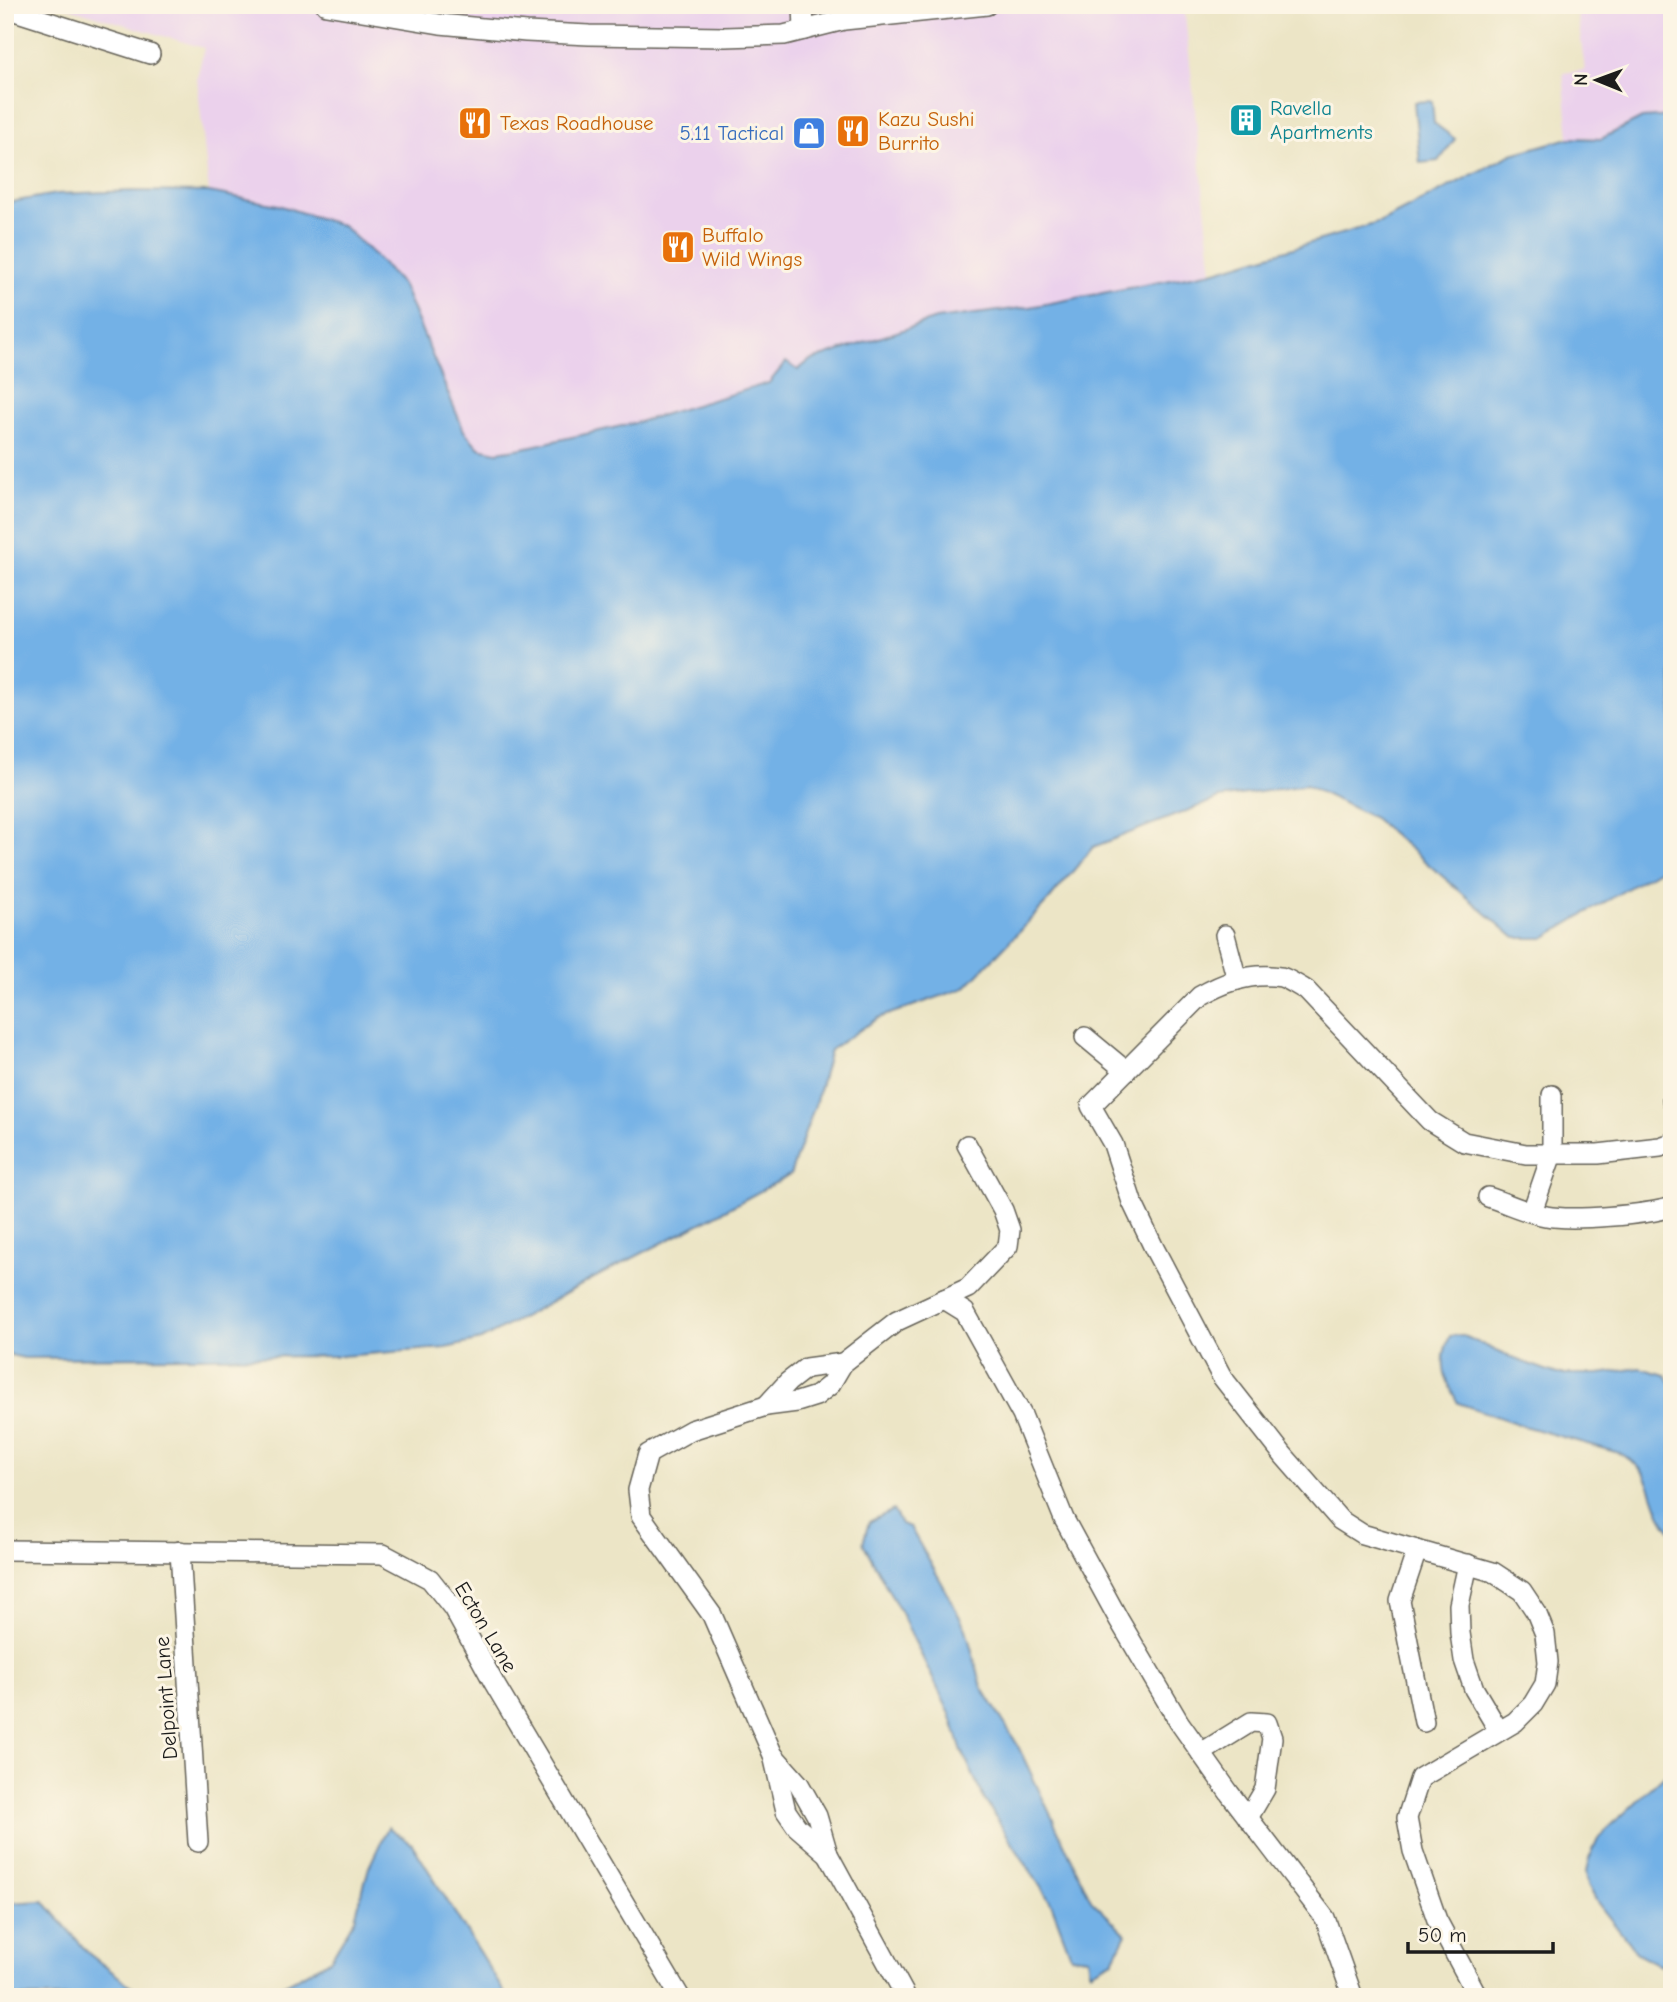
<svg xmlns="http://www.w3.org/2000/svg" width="1677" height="2002" viewBox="0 0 1677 2002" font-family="'Comic Neue',sans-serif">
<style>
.built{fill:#ebd1ec}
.water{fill:#73b1e6;stroke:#486681;stroke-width:2}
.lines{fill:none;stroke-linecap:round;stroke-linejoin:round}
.street-casing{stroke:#656258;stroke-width:22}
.street{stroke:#fff;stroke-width:19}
.labels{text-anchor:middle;stroke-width:6;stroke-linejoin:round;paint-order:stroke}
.culture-label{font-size:21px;fill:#0d838f;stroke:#fcf5e5;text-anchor:start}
.food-label{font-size:21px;fill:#c56008;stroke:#fcf5e5;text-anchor:start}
.shop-label{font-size:21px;fill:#366cbe;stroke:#fcf5e5;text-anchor:end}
.street-label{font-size:21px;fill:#1c1c1c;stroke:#fcf5e5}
</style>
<rect width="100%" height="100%" fill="#fcf5e5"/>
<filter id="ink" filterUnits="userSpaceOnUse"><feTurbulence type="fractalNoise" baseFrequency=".0143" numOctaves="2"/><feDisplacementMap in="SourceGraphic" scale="14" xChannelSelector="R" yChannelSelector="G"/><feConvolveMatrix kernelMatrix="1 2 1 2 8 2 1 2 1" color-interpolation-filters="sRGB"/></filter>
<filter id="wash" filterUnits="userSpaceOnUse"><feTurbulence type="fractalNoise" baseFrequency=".00686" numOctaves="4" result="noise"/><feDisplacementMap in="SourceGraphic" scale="28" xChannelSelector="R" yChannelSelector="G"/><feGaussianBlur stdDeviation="1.57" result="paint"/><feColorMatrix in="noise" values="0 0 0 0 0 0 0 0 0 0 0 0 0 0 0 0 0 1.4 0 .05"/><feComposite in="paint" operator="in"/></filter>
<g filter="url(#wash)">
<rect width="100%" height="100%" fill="#ece5c6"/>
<g class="built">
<path d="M 59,5 L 1184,5 L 1212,272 L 1030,307 L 936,319 L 798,370 L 786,362 L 769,383 L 635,423 L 523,448 L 497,452 L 479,448 L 464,431 L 403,286 L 374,255 L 343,226 L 278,205 L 209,192 L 197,78 L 204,48 Z"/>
<path d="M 1576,5 L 1672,5 L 1672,116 L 1642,118 L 1601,139 L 1585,137 L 1569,138 L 1563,73 L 1585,70 Z"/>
</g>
<g class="water">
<path d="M 1432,101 L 1434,123 L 1455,139 L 1439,161 L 1420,163 L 1414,102 Z"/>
<path d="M 1672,116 L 1672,862 L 1544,938 L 1515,938 L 1374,818 L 1306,785 L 1220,798 L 1093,847 L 1048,901 L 965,988 L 878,1018 L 830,1050 L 815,1105 L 790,1175 L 701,1223 L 592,1279 L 481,1340 L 446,1348 L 341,1356 L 24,1358 L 5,1354 L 5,203 L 56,194 L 133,191 L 209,192 L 278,205 L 343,226 L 374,255 L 403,286 L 464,431 L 479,448 L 497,452 L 523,448 L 635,423 L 769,383 L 786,362 L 798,370 L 809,361 L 936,319 L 1030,307 L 1212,272 L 1381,222 L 1512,154 L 1569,138 L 1601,139 L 1642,118 Z"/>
<path d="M 1462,1335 L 1512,1358 L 1557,1374 L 1599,1374 L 1640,1368 L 1666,1375 L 1672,1385 L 1672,1532 C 1647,1505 1660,1473 1619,1453 L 1527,1427 L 1458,1403 C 1444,1378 1438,1362 1450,1336 Z"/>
<path d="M 893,1510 L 901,1524 L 910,1527 L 943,1585 L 966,1629 L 982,1687 L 1017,1744 L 1091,1900 L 1126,1934 L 1113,1960 L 1090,1972 L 1088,1958 L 1071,1956 L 1051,1903 L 984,1799 L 962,1751 L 950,1714 L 901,1613 L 863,1543 L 869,1522 Z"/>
<path d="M 1672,1768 L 1672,1947 L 1665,1955 L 1660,1966 L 1636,1952 L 1597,1902 L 1588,1885 L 1586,1872 L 1589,1859 L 1599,1837 Z"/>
<path d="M 388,1827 L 412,1844 L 507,1997 L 258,1997 L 263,1996 L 330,1960 L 355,1918 L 369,1867 Z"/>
<path d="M 44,1901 L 88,1953 L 145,1997 L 5,1997 L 5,1903 Z"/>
</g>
</g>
<g filter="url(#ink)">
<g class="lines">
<g class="street-casing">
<g id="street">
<path d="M 326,5 L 440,24 L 526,32 L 589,35 L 725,37 L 784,35 L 844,20 L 987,5"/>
<path d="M 803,5 L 804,30"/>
<path d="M 5,8 L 150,54"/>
<path d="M 1225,935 L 1237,980"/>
<path d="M 1085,1037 L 1126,1071"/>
<path d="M 1672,1096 L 1672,1100"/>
<path d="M 1488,1197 C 1507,1203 1526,1213 1546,1216 C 1572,1221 1646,1215 1672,1207"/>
<path d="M 1532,1212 L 1552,1154 L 1552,1095"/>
<path d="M 944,1299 L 965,1312 L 1022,1415 L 1064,1519 L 1119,1620 L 1179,1722 L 1230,1794 L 1325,1918 L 1353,1997"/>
<path d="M 766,1406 L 788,1382 L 806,1368 L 843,1363"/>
<path d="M 5,1550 L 383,1554 L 430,1579 L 453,1608 L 494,1683 L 680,1997"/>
<path d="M 1417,1550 L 1400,1601 L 1424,1722"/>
<path d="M 180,1551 L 198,1842"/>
<path d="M 1468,1564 L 1459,1605 L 1460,1633 L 1464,1660 L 1474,1689 L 1499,1731"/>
<path d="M 1201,1753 L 1251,1722 L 1267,1723 L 1272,1738 L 1265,1789 L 1248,1818"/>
<path d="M 774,1756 L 799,1784 L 817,1816 L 828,1854 L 906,1997"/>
<path d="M 828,1854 L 797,1827 L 786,1811 L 773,1755 L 712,1615 L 641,1516 L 638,1490 L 648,1454 L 691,1430 L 766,1406 L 797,1402 L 816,1396 L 830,1385 L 843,1363 L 897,1321 L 968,1288 L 1008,1246 L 1010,1230 L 1003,1210 L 967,1145"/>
<path d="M 1478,1997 L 1437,1920 L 1413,1851 L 1407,1818 L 1420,1778 L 1515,1722 L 1533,1704 L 1545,1684 L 1548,1662 L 1545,1634 L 1536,1612 L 1522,1591 L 1493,1572 L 1362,1534 L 1340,1520 L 1284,1456 L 1222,1377 L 1154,1248 L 1132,1202 L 1113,1144 L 1091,1106 L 1200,996 C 1224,982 1253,972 1281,977 C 1289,979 1298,986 1306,990 L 1430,1121 L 1464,1142 L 1526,1154 L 1598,1154 L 1660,1147 L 1672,1143"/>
</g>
</g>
<use href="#street" class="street"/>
</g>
</g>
<defs>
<g id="building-square" transform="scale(1.75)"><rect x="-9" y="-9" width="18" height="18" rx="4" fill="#0f9aa8" stroke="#fcf5e5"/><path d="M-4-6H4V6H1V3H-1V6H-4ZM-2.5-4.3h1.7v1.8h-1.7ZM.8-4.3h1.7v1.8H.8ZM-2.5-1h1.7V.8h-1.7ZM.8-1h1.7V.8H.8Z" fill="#fff"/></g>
<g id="restaurant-square" transform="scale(1.75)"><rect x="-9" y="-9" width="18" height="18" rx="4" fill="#e8710a" stroke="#fcf5e5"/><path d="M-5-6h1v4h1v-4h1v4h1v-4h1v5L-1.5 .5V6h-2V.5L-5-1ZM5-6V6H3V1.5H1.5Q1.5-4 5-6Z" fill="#fff"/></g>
<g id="shop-square" transform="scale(1.75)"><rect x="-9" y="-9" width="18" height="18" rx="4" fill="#3f7fe0" stroke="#fcf5e5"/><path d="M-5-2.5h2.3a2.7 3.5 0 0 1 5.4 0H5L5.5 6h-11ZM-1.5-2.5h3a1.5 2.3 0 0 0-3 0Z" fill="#fff"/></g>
</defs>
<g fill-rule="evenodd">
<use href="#building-square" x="1246" y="120"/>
<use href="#restaurant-square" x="475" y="123"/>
<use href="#restaurant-square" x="853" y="131"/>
<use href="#shop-square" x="809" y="133"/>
<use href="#restaurant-square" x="678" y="247"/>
</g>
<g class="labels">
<g class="culture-label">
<text x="1270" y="115">Ravella<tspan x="1270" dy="24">Apartments</tspan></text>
</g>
<g class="food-label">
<text x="878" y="126">Kazu Sushi<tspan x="878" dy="24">Burrito</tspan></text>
<text x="500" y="130">Texas Roadhouse</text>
<text x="702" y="242">Buffalo<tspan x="702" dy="24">Wild Wings</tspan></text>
</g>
<g class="shop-label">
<text x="784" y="140">5.11 Tactical</text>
</g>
<g class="street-label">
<text transform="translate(486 1627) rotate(59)" y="7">Ecton Lane</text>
<text transform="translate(166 1698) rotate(-94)" y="7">Delpoint Lane</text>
</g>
</g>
<rect width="1677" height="2002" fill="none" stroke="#fcf5e5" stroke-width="28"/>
<g transform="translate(1597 80) rotate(271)" stroke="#fcf5e5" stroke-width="5" paint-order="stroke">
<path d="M0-5L12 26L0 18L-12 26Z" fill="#1c1c1c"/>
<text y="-10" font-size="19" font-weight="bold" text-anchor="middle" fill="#1c1c1c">N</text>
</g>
<path d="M1408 1942v10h145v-10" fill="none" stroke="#1c1c1c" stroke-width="3.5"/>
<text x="1418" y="1942" font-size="21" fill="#1c1c1c" stroke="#fcf5e5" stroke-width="5" paint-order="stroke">50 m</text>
</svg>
